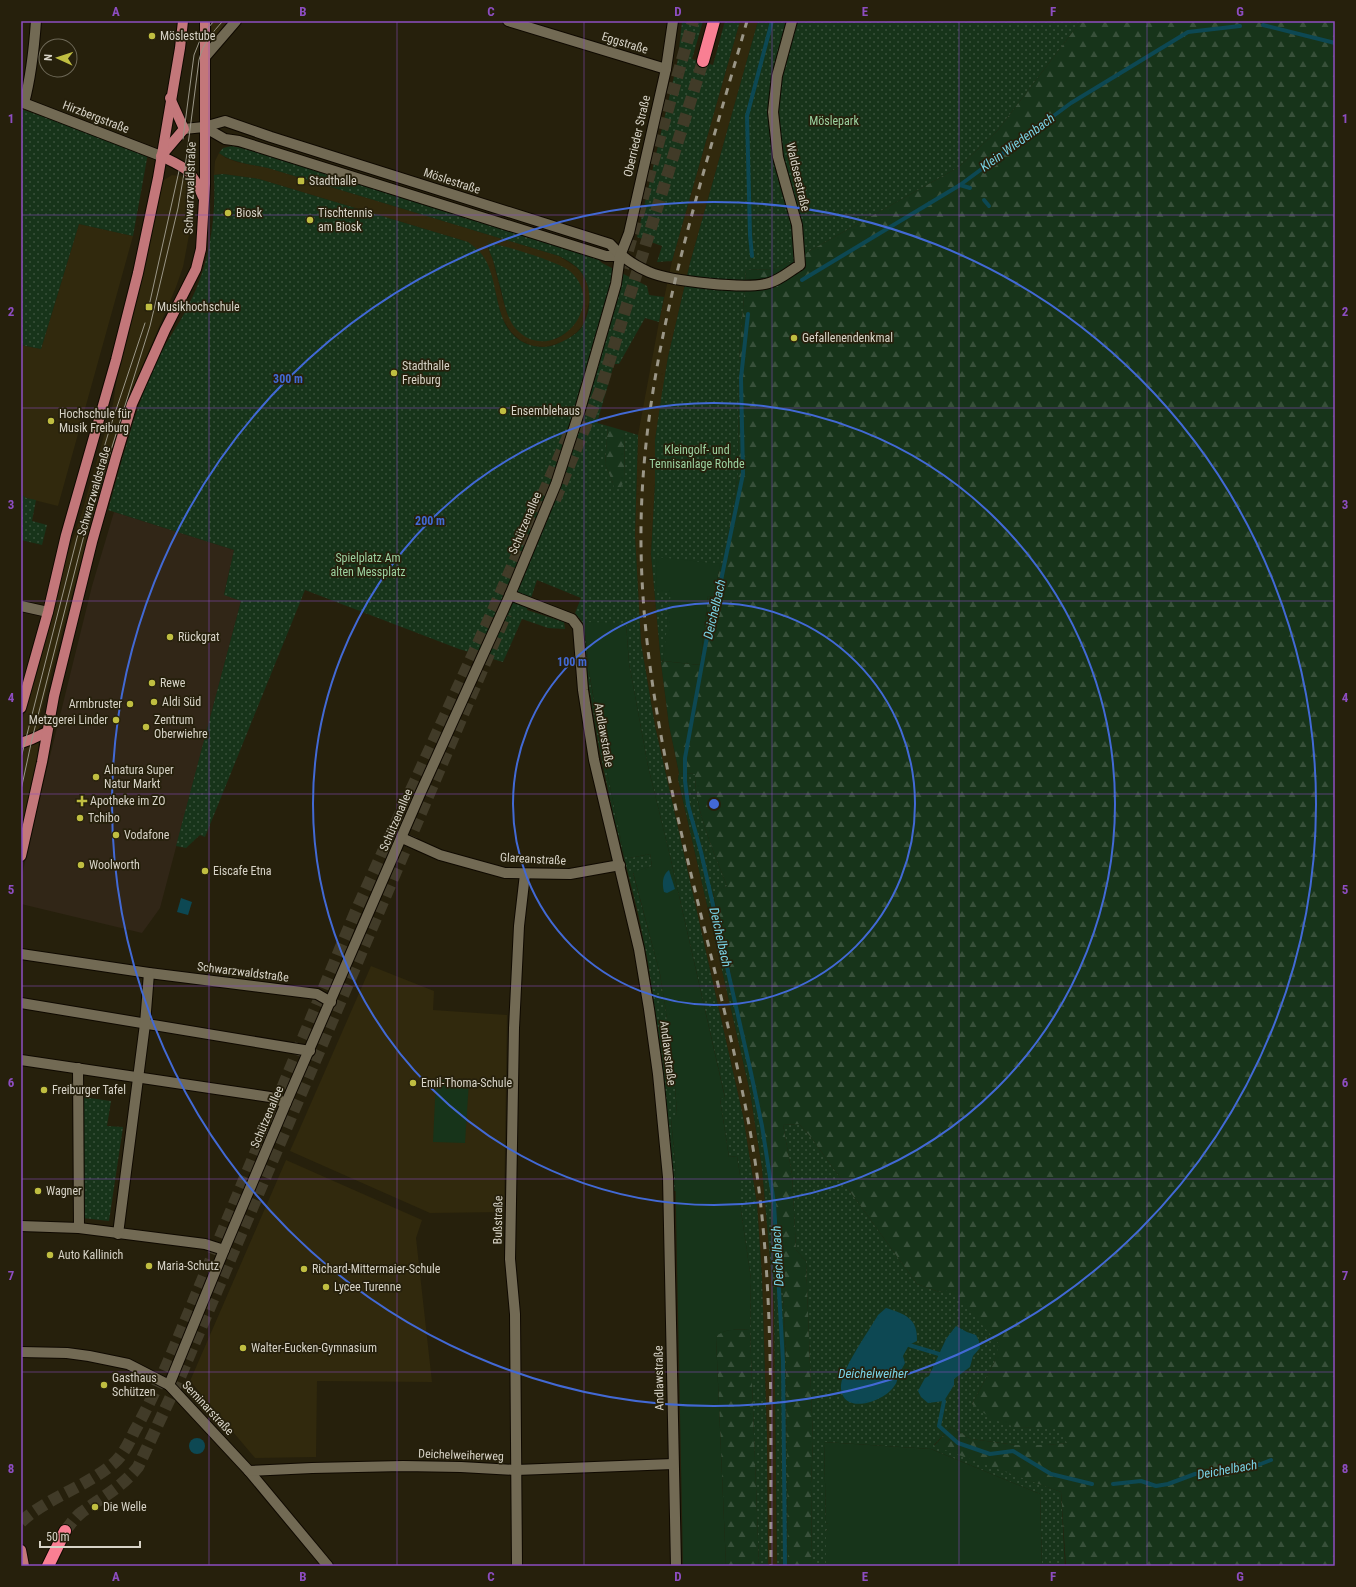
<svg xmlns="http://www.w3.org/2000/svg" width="1356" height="1587" viewBox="0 0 1356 1587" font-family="'Roboto Condensed',sans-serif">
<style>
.commercial{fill:#312617}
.built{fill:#31290d;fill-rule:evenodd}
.grass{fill:url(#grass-dots)}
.forest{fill:url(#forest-firs)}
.garden{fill:#17341a}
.water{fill:#0d4853}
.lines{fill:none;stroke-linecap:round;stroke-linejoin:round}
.stream{stroke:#0d4853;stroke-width:4}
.highway-tunnel{stroke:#413b28;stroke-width:12;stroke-dasharray:12 6;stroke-linecap:butt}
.minor-casing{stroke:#0f0900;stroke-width:12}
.major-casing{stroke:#0f0900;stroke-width:12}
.highway-casing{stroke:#0f0900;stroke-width:14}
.minor{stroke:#726a54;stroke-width:10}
.major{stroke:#c3777a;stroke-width:10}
.highway{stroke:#f97f93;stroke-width:12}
.tram{stroke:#9a9687;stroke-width:1}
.rail{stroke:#9a9687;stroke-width:3;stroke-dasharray:7 7;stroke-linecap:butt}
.grid{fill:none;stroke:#8d4dc1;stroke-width:1;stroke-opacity:0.55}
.ring{fill:none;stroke:#4269d5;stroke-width:2}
.poi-dot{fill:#c0be41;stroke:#26200c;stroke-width:1.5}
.labels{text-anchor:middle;stroke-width:3.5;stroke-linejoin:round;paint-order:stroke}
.poi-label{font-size:12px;fill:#d7d3c7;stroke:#26200c;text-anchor:start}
.street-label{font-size:12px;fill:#d7d3c7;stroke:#26200c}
.park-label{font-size:12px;fill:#9cd2a0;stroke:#26200c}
.water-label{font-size:13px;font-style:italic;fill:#79d2e5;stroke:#26200c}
.centre{fill:#4269d5;stroke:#26200c;stroke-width:2}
.ring-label{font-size:12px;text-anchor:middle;font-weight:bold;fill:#4269d5;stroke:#26200c;stroke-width:3.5;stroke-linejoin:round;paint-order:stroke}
.neatline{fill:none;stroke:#8d4dc1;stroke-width:1.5}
.grid-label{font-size:13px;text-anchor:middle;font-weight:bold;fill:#8d4dc1}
</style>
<defs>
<pattern id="grass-dots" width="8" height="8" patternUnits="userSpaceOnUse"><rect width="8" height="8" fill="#17341a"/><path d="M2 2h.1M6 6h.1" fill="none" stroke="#38503a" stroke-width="1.8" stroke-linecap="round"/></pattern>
<pattern id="forest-firs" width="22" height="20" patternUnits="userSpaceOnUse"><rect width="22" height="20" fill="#17341a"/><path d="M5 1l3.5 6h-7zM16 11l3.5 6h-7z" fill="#38503a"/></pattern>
</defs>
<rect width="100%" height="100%" fill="#26200c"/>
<path class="commercial" d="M 114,512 L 234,550 L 224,594 L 241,601 L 160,908 L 142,933 L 21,904 L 21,881 L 31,833 L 92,586 Z"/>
<g class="built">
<path d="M 211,21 L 229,21 L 212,39 Z"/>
<path d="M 740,21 L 758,21 L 690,263 L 668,357 L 655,440 L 655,484 L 651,554 L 661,663 L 669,725 L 679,773 L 678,779 L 750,1092 L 762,1168 L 774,1304 L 777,1566 L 768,1566 L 767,1438 L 762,1277 L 757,1204 L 743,1116 L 655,726 L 641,643 L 635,536 L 638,435 L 659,322 L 672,261 Z"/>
<path d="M 219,153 L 226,158 L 237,162 L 268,168 L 559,256 L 576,267 L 581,272 L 588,286 L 590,299 L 583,325 L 577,332 L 565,341 L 546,347 L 533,346 L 521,341 L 511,332 L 502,318 L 490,273 L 468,242 L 259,179 L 223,174 L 214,175 L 215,161 ZM 488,243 L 556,264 L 569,271 L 576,278 L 579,283 L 566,333 L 556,339 L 541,341 L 525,336 L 516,329 L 507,313 L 503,300 L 492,257 L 488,249 Z"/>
<path d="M 172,175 L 186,177 L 191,183 L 193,192 L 192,219 L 183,267 L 176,287 L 142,367 L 118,434 L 90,528 L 40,715 L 37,765 L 21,842 L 21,725 L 51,619 L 64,565 L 82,512 L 113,404 L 119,363 L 159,186 L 164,180 Z"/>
<path d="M 79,224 L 133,236 L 58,506 L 26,498 L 21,494 L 21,345 L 41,349 Z"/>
<path d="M 371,966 L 434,991 L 433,1010 L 507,1015 L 504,1212 L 430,1213 L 290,1151 Z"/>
<path d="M 286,1160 L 422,1220 L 416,1238 L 432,1382 L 317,1381 L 316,1457 L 255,1458 L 190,1381 Z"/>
</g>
<g class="grass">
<path d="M 682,21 L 703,21 L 692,59 L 713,65 L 725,21 L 740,21 L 672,261 L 657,262 L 662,246 L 637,237 L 678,59 Z"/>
<path d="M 758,21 L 1081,21 L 998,130 L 959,167 L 788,263 L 773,269 L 746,270 L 739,361 L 738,474 L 724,562 L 661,663 L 651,554 L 655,484 L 655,440 L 661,399 L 668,357 L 690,263 Z"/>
<path d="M 21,109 L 148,153 L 133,236 L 79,224 L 41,349 L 21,345 Z"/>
<path d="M 232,146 L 259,152 L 598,259 L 602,263 L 647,286 L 649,295 L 664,297 L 659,322 L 645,318 L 619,364 L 614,364 L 597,423 L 608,426 L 605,464 L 613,483 L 624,481 L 625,431 L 638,435 L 635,535 L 641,643 L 655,726 L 743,1116 L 757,1204 L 762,1277 L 767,1438 L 768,1566 L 759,1566 L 750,1330 L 751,1279 L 740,1204 L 740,1175 L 737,1156 L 729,1157 L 720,1099 L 725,1097 L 670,856 L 648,766 L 629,663 L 626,623 L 584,623 L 590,678 L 602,747 L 624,854 L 630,858 L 650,854 L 652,866 L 633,873 L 660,974 L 665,1005 L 674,1071 L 677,1114 L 671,1120 L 675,1160 L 676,1191 L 673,1191 L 662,1056 L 648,963 L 638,913 L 614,818 L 599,747 L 587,675 L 583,623 L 575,613 L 581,598 L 537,580 L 527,610 L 564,622 L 565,629 L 548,628 L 522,619 L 503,662 L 459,649 L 305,590 L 205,837 L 200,835 L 186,848 L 176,846 L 241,601 L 224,595 L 234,550 L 108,510 C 121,463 133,416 152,371 C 162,346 179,326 190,302 C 210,263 216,218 214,175 L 223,174 L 259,179 L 468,242 C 475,247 481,252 485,259 C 501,287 492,329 527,344 C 538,348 549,348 559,343 C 568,339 579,333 583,325 C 592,308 592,287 581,272 C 576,265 567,260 559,256 L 268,168 C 250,164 233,163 219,153 L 223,148 Z"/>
<path d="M 488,243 C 504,245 560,262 571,272 C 609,308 551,367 516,329 C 507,319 504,302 501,290 C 498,280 496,270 493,260 C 491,254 488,250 488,243 Z"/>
<path d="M 21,494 L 26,498 L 36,500 L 32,521 L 47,525 L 42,545 L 21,540 Z"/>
<path d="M 679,773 L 695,774 C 695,812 714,851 727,886 L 713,893 L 762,1119 L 776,1205 L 784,1309 L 786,1361 L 788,1566 L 777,1566 L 774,1304 L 762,1168 L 750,1092 L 678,779 Z"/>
<path d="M 82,1097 L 111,1101 L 107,1126 L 123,1127 L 109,1221 L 82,1218 Z"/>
<path d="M 799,1124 L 810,1136 L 917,1284 L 939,1292 L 951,1289 L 1000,1344 L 994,1363 L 972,1404 L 1015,1427 L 1059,1428 L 1068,1443 L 1047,1445 L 1016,1445 L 971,1439 L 951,1427 L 934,1445 L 1061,1492 L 1065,1566 L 1042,1566 L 1040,1494 L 931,1449 L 824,1442 L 826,1523 L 828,1524 L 828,1529 L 826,1531 L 826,1566 L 812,1566 L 811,1484 L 813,1441 L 806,1261 L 796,1250 L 792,1174 L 783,1125 Z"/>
</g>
<g class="forest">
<path d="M 1081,21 L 1335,21 L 1335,1566 L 1066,1566 L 1061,1492 L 934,1446 L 951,1427 L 971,1439 L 1016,1445 L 1047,1445 L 1067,1443 L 1059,1429 L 1015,1427 L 992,1419 L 972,1404 L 994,1363 L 999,1344 L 951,1290 L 939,1292 L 917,1284 L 810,1136 L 799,1124 L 783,1125 L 792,1174 L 796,1250 L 806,1261 L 813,1441 L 811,1484 L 812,1566 L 788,1566 L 786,1361 L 784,1309 L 776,1205 L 762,1119 L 713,892 L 727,886 C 714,851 695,812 695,774 L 679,773 L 669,725 L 661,663 L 663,661 L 700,665 L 708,596 L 714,597 L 720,564 L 724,562 L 738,474 L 739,361 L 746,270 L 773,269 L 788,263 L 959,167 L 998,130 Z"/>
<path d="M 608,426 L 625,431 L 624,481 L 620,489 L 614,488 L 613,483 L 605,464 Z"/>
<path d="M 729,1330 L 750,1330 L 759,1566 L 726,1566 L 716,1337 L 719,1333 Z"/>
</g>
<g class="garden">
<path d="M 657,557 L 720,564 L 714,597 L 708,596 L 700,665 L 663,661 L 671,592 L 656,591 Z"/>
<path d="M 584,622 L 626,623 L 629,663 L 648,766 L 670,856 L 725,1098 L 720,1099 L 729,1157 L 737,1156 L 740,1175 L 740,1204 L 751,1279 L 750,1330 C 738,1330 724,1328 716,1337 L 726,1566 L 683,1566 L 675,1160 L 671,1119 L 677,1114 L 674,1071 L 665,1005 L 660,974 L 633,872 L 652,866 L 650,854 L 630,858 L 624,855 L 602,747 L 590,677 Z"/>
<path d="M 436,1079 L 469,1081 L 465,1143 L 433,1142 Z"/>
<path d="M 824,1442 L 931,1449 L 1040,1494 L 1042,1566 L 826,1566 L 826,1531 L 828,1529 L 828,1524 L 826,1523 Z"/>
</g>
<g class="water">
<path d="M 669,870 L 675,889 L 667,893 L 664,892 C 662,884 662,875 669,870 Z"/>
<path d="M 181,898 L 192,902 L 188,915 L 177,912 Z"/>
<path d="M 886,1308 C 905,1314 918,1318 917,1341 L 909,1345 L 903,1356 L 905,1363 C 903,1367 900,1372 898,1376 C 897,1379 897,1383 895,1385 C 886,1401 844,1416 841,1389 C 839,1372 869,1331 878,1315 Z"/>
<path d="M 956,1326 L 967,1332 L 976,1335 L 979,1341 L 980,1348 L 973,1356 L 970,1367 L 954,1379 L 954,1385 L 944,1401 L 928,1403 L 921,1397 L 918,1391 L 925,1378 L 929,1376 L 946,1339 Z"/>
<circle cx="197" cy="1446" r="8"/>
</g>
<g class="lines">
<g class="stream">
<path d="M 1263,25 L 1335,43"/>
<path d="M 960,185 L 970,188"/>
<path d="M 984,200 L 989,206"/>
<path d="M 752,256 L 750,235 L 747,116 L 772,21"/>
<path d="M 802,280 L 960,185 L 1071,103 L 1188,32 L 1240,26"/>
<path d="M 748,314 L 741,378 L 743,474 L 718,595 L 713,604 L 685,758 L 685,781 L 688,805 L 701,852 L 751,1073 L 762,1126 L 774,1203 L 783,1361 L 785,1566"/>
<path d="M 909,1345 L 939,1354"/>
<path d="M 944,1401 L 939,1426 L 958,1443 L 990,1454 L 1013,1451 L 1051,1474 L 1092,1484"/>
<path d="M 1113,1484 L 1141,1481 L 1156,1486 L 1168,1484 L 1195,1474 L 1253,1467 L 1271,1460"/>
</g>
<g class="highway-tunnel">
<path d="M 623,268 L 693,21"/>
<path d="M 555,500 L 600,391 L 703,61"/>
<path d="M 21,1522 C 48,1497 86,1487 114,1463 C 123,1455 129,1443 134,1432 C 147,1409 158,1385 169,1360 L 355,913 L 494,608 L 569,434"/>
<path d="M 65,1531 C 70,1525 75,1517 82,1512 C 102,1497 121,1488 138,1467 L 180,1377 L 506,614"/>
</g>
<g class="minor-casing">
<g id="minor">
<path d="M 508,21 L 666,69"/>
<path d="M 205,57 L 236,21"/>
<path d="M 21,102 L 161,156"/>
<path d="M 24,103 C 31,77 34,49 36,21"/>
<path d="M 204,127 L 225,139 L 239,141 L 606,256 L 620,256"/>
<path d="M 184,129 L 204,127 L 225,121 L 271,137 L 610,244 C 621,257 633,265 649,272 C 670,281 747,290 769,283 C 780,280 790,271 800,265 L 797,225 L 778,157 L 773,112 L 777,76 L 792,21"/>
<path d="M 510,595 L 572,619 L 578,627 L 583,690 L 594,760 L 639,949 L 649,1009 L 658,1074 L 668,1177 L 676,1566"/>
<path d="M 21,606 L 48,612"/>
<path d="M 402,838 L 440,855 L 505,873 L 570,874 L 620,865"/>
<path d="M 21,954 L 149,973 L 317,994 L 331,1002"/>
<path d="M 21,1003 L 310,1051"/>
<path d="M 21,1060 L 270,1097 L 286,1103"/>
<path d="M 78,1068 L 79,1228"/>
<path d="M 21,1226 L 79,1228 L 205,1244 L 224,1250"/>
<path d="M 118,1234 L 145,1024 L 149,973"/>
<path d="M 21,1352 L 67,1353 L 89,1356 L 128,1364 L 169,1385 L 249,1471 L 328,1566"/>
<path d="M 169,1385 L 224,1250 L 286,1103 L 420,794 L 510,595 L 556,484 L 579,413 L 616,284 L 620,256 L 629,233 L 666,69 L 673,21"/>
<path d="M 249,1471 L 312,1468 L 403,1466 L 461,1467 L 516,1470 L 673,1464"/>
<path d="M 517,1566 L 515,1314 L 510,1259 L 514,1028 L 519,926 L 525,874"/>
</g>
</g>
<g class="major-casing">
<g id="major">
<path d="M 170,98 L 184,129 L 161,156 C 188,169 191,169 203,197"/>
<path d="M 21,708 L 48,612 L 66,535 L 116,360 L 138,273 L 158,178 L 180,48 L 183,21"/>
<path d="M 21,743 L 32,739 L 47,732"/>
<path d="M 21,856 L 42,762 L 54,696 L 92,542 L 116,457 L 132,404 L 165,330 L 196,269 L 201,249 L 205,184 L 205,21"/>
<path d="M 21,1550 L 24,1566"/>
</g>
</g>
<g class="highway-casing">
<g id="highway">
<path d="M 703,61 L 714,21"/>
<path d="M 48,1566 L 65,1531"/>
</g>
</g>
<use href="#minor" class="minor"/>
<use href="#major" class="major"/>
<use href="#highway" class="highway"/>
<g class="tram">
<path d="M 183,139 L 194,55 L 202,35 L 214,21"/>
<path d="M 149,306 L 179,171"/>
<path d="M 21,758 L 77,538 L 109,431 L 145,323"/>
<path d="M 21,790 L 32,739 L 83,539 L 150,326 L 178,208 L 185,168 L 199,60 C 203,43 212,33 223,21"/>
</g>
<path class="rail" d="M 747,21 C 699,192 639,366 641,545 C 643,742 713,933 749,1125 C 776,1270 770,1419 771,1566"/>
</g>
<path class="grid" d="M 209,21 L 209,1566M 397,21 L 397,1566M 584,21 L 584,1566M 772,21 L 772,1566M 959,21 L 959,1566M 1147,21 L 1147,1566M 21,215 L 1335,215M 21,408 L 1335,408M 21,601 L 1335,601M 21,794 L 1335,794M 21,986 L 1335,986M 21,1179 L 1335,1179M 21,1372 L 1335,1372"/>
<g class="ring">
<circle cx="714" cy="804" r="201"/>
<circle cx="714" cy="804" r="401"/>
<circle cx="714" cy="804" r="602"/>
</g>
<g class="poi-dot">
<circle cx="152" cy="36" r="4"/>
<rect x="297" y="177" width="8" height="8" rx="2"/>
<circle cx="228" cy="213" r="4"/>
<circle cx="310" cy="220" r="4"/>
<rect x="145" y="303" width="8" height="8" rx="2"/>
<circle cx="794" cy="338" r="4"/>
<circle cx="394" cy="373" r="4"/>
<circle cx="503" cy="411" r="4"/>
<circle cx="51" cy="421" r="4"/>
<circle cx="170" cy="637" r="4"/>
<circle cx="152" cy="683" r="4"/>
<circle cx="154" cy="702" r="4"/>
<circle cx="130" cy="704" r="4"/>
<circle cx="116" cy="720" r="4"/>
<circle cx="146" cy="727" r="4"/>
<circle cx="96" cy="777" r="4"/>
<path d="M80 795h4v4h4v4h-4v4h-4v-4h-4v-4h4z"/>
<circle cx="80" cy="818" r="4"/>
<circle cx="116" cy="835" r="4"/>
<circle cx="81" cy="865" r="4"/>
<circle cx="205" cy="871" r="4"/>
<circle cx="413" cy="1083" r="4"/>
<circle cx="44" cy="1090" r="4"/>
<circle cx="38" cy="1191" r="4"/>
<circle cx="50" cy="1255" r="4"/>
<circle cx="149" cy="1266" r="4"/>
<circle cx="304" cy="1269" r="4"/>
<circle cx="326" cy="1287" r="4"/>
<circle cx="243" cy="1348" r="4"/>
<circle cx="104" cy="1385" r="4"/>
<circle cx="95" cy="1507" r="4"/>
</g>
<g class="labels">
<g class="poi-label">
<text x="160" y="40">Möslestube</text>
<text x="309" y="185">Stadthalle</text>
<text x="236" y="217">Biosk</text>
<text x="318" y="217">Tischtennis<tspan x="318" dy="14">am Biosk</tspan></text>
<text x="157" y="311">Musikhochschule</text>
<text x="802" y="342">Gefallenendenkmal</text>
<text x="402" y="370">Stadthalle<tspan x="402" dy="14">Freiburg</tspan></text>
<text x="511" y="415">Ensemblehaus</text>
<text x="59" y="418">Hochschule für<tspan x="59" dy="14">Musik Freiburg</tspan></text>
<text x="178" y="641">Rückgrat</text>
<text x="160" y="687">Rewe</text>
<text x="162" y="706">Aldi Süd</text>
<text x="122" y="708" text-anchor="end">Armbruster</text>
<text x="108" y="724" text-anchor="end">Metzgerei Linder</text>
<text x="154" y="724">Zentrum<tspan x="154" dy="14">Oberwiehre</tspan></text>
<text x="104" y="774">Alnatura Super<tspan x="104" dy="14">Natur Markt</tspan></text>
<text x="90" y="805">Apotheke im ZO</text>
<text x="88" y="822">Tchibo</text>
<text x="124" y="839">Vodafone</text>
<text x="89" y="869">Woolworth</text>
<text x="213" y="875">Eiscafe Etna</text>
<text x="421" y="1087">Emil-Thoma-Schule</text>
<text x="52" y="1094">Freiburger Tafel</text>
<text x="46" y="1195">Wagner</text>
<text x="58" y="1259">Auto Kallinich</text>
<text x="157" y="1270">Maria-Schutz</text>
<text x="312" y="1273">Richard-Mittermaier-Schule</text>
<text x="334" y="1291">Lycee Turenne</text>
<text x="251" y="1352">Walter-Eucken-Gymnasium</text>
<text x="112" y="1382">Gasthaus<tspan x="112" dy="14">Schützen</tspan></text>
<text x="103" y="1511">Die Welle</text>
</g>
<g class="street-label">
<text transform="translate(625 43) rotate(17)" y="4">Eggstraße</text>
<text transform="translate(96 117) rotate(21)" y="4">Hirzbergstraße</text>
<text transform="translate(637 136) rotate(-77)" y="4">Oberrieder Straße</text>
<text transform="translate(798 177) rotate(77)" y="4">Waldseestraße</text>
<text transform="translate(452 181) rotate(18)" y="4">Möslestraße</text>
<text transform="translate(190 188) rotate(-88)" y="4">Schwarzwaldstraße</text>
<text transform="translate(94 491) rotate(-74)" y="4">Schwarzwaldstraße</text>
<text transform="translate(525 523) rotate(-67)" y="4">Schützenallee</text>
<text transform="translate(604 735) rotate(80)" y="4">Andlawstraße</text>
<text transform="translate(396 820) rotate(-67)" y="4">Schützenallee</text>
<text transform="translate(533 859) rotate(3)" y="4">Glareanstraße</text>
<text transform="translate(243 972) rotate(7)" y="4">Schwarzwaldstraße</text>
<text transform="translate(668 1053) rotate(83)" y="4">Andlawstraße</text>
<text transform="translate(267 1117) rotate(-67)" y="4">Schützenallee</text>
<text transform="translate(498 1220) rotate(-89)" y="4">Bußstraße</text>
<text transform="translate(659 1378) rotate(-91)" y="4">Andlawstraße</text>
<text transform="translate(208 1408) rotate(47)" y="4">Seminarstraße</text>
<text transform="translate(461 1455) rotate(2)" y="4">Deichelweiherweg</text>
</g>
<g class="park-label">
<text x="834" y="125">Möslepark</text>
<text x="697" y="454">Kleingolf- und<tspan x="697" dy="14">Tennisanlage Rohde</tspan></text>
<text x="368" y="562">Spielplatz Am<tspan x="368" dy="14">alten Messplatz</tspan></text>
</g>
<g class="water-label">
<text transform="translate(1017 142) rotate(-36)" y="5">Klein Wiedenbach</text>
<text transform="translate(714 609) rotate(-77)" y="5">Deichelbach</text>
<text transform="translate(721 937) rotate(77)" y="5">Deichelbach</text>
<text transform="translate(777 1256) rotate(-93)" y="5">Deichelbach</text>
<text x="873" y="1378">Deichelweiher</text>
<text transform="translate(1227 1469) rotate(-10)" y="5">Deichelbach</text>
</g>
</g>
<circle cx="714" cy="804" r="6" class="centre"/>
<g class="ring-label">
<text x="288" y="383">300 m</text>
<text x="430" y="525">200 m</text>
<text x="572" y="666">100 m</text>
</g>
<rect width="1356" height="1587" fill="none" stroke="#26200c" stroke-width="44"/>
<g transform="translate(58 58) rotate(273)"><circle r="19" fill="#26200c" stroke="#6d6857"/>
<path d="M0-3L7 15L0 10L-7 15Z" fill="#c0be41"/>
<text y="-6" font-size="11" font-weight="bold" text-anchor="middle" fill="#d7d3c7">N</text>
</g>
<path d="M40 1541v6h100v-6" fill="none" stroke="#d7d3c7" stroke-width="2"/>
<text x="46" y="1541" font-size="12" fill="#d7d3c7" stroke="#26200c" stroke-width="3" paint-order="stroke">50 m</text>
<rect x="22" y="22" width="1312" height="1543" class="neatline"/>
<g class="grid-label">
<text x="116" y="16">A</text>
<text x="303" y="16">B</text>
<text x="491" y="16">C</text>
<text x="678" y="16">D</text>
<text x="865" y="16">E</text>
<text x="1053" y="16">F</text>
<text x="1240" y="16">G</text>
<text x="11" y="123">1</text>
<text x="1345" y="123">1</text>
<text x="11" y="316">2</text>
<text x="1345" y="316">2</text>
<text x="11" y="509">3</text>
<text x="1345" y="509">3</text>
<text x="11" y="702">4</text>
<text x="1345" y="702">4</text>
<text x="11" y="894">5</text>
<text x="1345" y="894">5</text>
<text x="11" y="1087">6</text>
<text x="1345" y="1087">6</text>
<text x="11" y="1280">7</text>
<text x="1345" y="1280">7</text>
<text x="11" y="1473">8</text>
<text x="1345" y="1473">8</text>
<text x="116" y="1581">A</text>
<text x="303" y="1581">B</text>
<text x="491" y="1581">C</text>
<text x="678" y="1581">D</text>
<text x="865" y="1581">E</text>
<text x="1053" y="1581">F</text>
<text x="1240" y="1581">G</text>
</g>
</svg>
